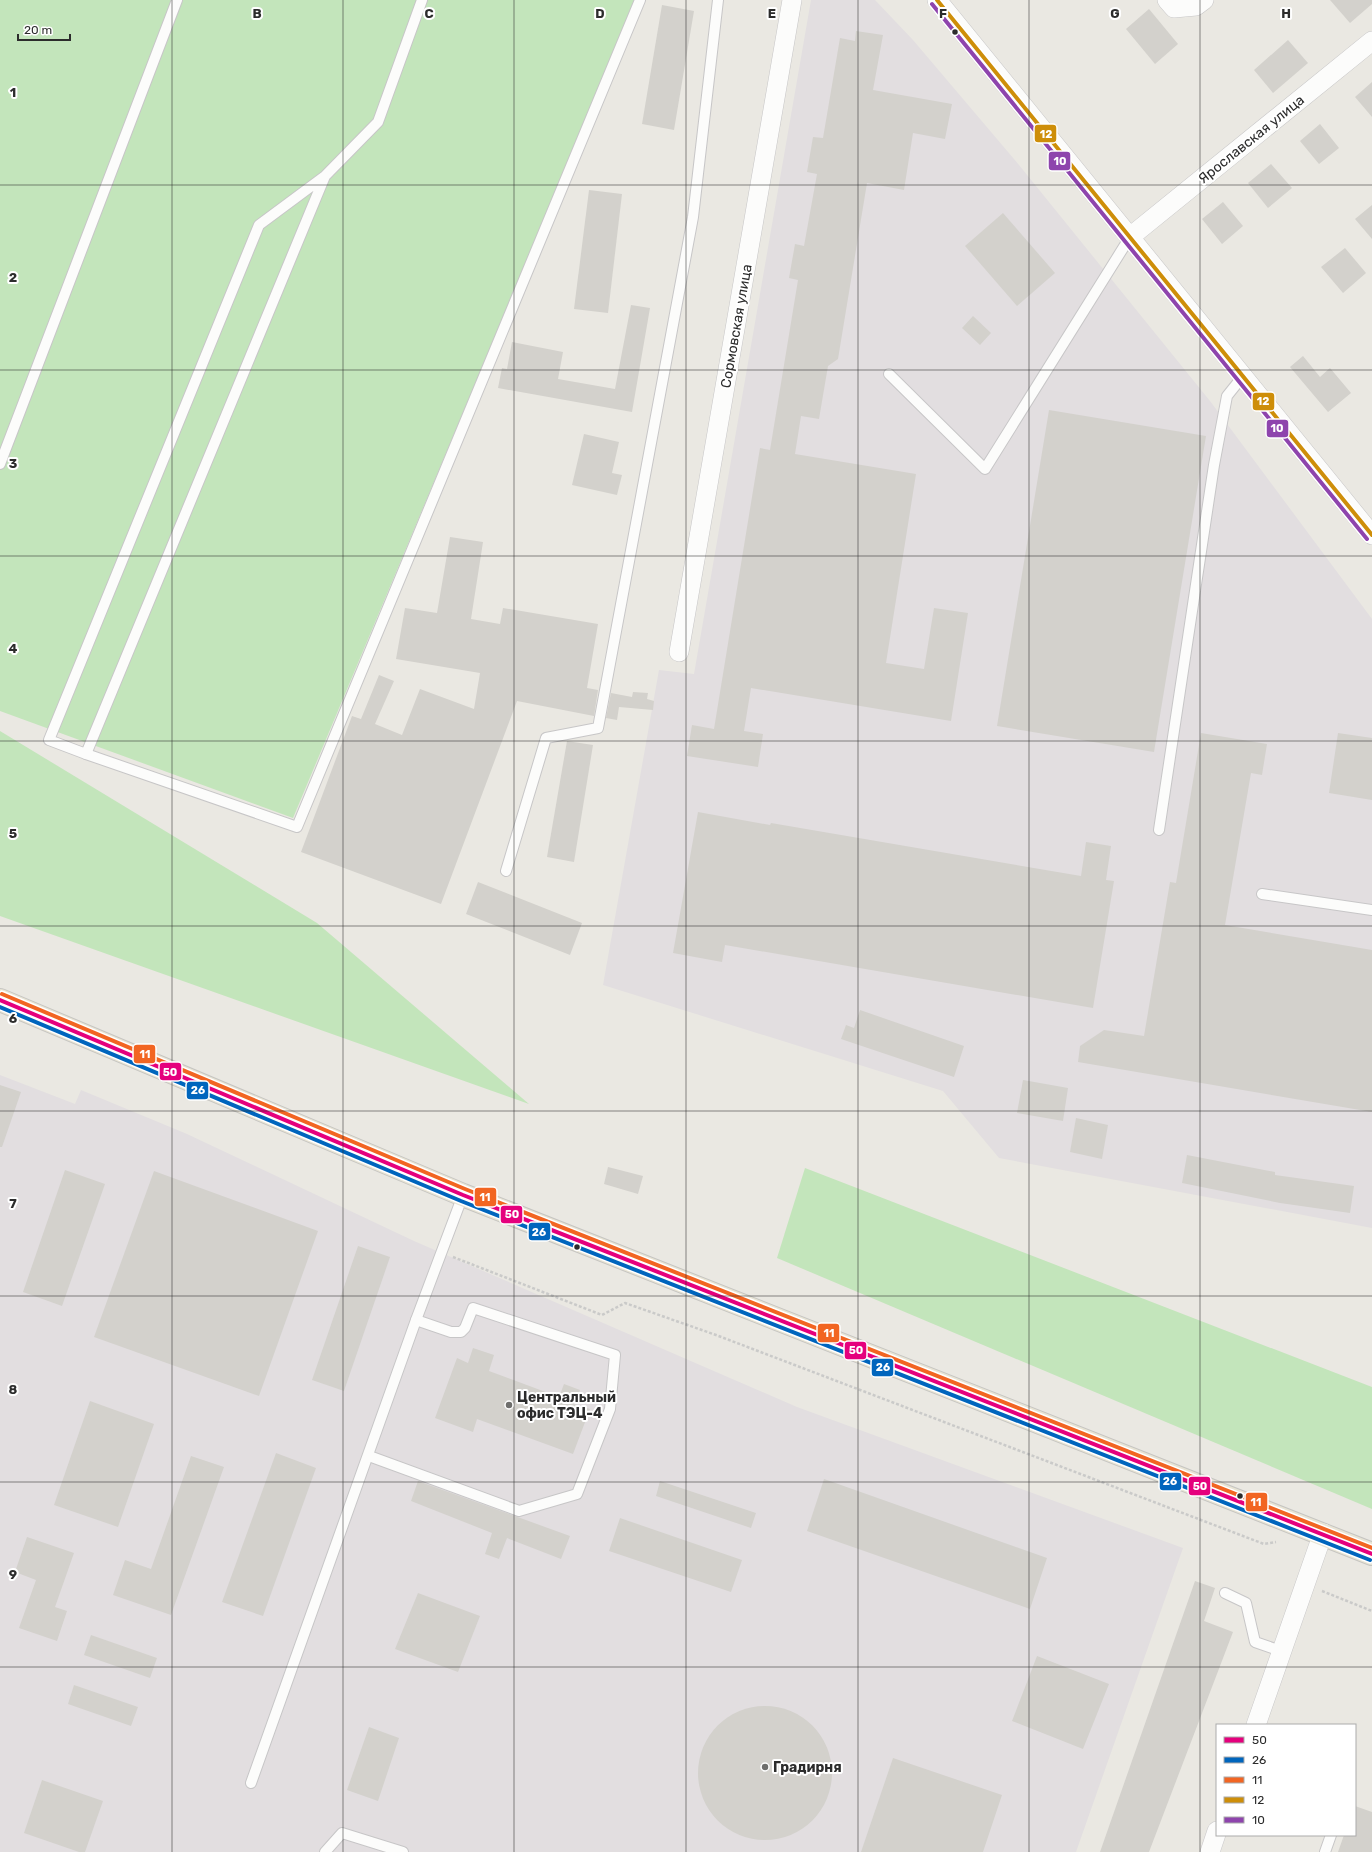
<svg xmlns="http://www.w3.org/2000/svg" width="1372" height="1852" viewBox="0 0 1372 1852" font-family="Rubik,sans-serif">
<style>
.industrial{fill:#e2dee0}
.green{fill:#c3e5bb}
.building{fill:#d3d1cc}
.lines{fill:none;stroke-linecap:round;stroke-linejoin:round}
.service-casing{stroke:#c7c6c7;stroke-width:12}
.minor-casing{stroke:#c7c6c7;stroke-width:20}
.trunk-casing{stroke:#c6c5c2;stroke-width:24}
.path{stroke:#cacac9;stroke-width:2.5;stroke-dasharray:3 2;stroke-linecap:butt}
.service{stroke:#fcfcfb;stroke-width:10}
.minor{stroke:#fcfcfb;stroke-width:19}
.trunk{stroke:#e8e4d4;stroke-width:22}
.bus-1-casing{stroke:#fff;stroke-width:7}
.bus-2-casing{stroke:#fff;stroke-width:7}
.bus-3-casing{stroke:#fff;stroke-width:7}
.bus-4-casing{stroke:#fff;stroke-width:7}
.bus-5-casing{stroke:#fff;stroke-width:7}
.bus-1{stroke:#e5007d;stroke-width:4}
.bus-2{stroke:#0065bd;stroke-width:4}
.bus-3{stroke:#f26522;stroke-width:4}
.bus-4{stroke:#ce8e09;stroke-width:4}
.bus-5{stroke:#8e44ad;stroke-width:4}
.grid{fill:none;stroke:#2c2c2c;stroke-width:1;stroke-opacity:0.55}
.bus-dot{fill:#2c2c2c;stroke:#fff;stroke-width:1.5}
.poi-dot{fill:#6e6e6c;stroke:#fff;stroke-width:1.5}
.labels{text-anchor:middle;stroke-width:4;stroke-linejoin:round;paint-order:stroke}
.street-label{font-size:14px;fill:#2c2c2c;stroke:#fff}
.poi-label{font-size:14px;font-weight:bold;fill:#2c2c2c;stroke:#fff;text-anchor:start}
.grid-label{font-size:13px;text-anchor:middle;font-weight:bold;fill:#2c2c2c;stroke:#fff;stroke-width:4;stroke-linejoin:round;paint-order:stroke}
.line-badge{stroke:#fff;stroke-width:1.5}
.badge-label{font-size:11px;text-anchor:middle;font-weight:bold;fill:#fff}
</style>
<rect width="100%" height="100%" fill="#eae8e2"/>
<g class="industrial">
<path d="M 811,0 L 875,0 L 913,40 L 1019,165 L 1210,401 L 1372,619 L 1372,1228 L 999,1158 L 943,1091 L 603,985 L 659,670 L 694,674 Z"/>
<path d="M 0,1075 L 75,1104 L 81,1090 L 187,1134 L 414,1241 L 797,1407 L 1183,1548 L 1076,1852 L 0,1852 Z"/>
</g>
<g class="green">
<path d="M 0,0 L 636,0 L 293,818 L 0,711 Z"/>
<path d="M 0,731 L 317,923 L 529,1104 L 0,916 Z"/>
<path d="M 805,1168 L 1372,1387 L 1372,1509 L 777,1258 Z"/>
</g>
<g class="building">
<path d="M 1330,0 L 1372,0 L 1372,4 L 1350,23 Z"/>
<path d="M 662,5 L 694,11 L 674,130 L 642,124 Z"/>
<path d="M 1149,9 L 1178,44 L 1155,64 L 1126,29 Z"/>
<path d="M 856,31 L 883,35 L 873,90 L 952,104 L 945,139 L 913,133 L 904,190 L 867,183 L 838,359 L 828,366 L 819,419 L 801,416 L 795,454 L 916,474 L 886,663 L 924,669 L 934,608 L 968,613 L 951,721 L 751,688 L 744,731 L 763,734 L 758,767 L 687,756 L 692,725 L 714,729 L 760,448 L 770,450 L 798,280 L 789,278 L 795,244 L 804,246 L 817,174 L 807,172 L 813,137 L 823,138 L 840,38 L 855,41 Z"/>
<path d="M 1288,40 L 1308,63 L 1273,93 L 1254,70 Z"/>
<path d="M 1372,82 L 1372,117 L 1355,97 Z"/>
<path d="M 1320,124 L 1339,148 L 1319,164 L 1300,141 Z"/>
<path d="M 1271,164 L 1292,188 L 1268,208 L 1248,183 Z"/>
<path d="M 589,190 L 622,194 L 608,313 L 574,309 Z"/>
<path d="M 1223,202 L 1243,226 L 1222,244 L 1202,219 Z"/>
<path d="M 1372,205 L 1372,239 L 1355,219 Z"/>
<path d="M 1003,213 L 1055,273 L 1017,306 L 965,246 Z"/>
<path d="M 1345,248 L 1366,273 L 1343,293 L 1321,267 Z"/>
<path d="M 631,305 L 650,308 L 632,412 L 498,388 L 502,368 L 507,369 L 512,342 L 563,352 L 558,379 L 615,389 Z"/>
<path d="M 973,316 L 991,333 L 980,345 L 962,328 Z"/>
<path d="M 1303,356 L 1320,377 L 1330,368 L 1351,393 L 1328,412 L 1290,367 Z"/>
<path d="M 1049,410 L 1206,436 L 1154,752 L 997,726 Z"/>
<path d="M 584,434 L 619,442 L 612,473 L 622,475 L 617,495 L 572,485 Z"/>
<path d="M 450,537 L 483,542 L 471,619 L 500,624 L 503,608 L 598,624 L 587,688 L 598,690 L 594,716 L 517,701 L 441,904 L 301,852 L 352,716 L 361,719 L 379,675 L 394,681 L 375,724 L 402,735 L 420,689 L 474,709 L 480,673 L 396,659 L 405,608 L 437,613 Z"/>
<path d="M 633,692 L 648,693 L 647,699 L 654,701 L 653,710 L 619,707 L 617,720 L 606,718 L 611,693 L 632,697 Z"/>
<path d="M 1201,733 L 1267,744 L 1262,775 L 1251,773 L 1225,925 L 1372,950 L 1372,1112 L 1078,1062 L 1080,1046 L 1104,1030 L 1144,1036 L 1170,882 L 1176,883 Z"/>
<path d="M 1338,733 L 1372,738 L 1372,800 L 1329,793 Z"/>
<path d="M 567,741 L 593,745 L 574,862 L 547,857 Z"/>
<path d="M 698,812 L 770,825 L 771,823 L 1081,876 L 1086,842 L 1111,846 L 1106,880 L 1114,881 L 1093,1008 L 725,945 L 722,962 L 673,953 Z"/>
<path d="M 478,882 L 582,923 L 570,955 L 466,914 Z"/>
<path d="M 860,1010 L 964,1046 L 954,1077 L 841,1039 L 846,1025 L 854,1028 Z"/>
<path d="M 1023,1080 L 1068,1088 L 1063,1121 L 1017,1113 Z"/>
<path d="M 0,1085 L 21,1092 L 2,1147 L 0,1147 Z"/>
<path d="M 1076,1118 L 1108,1125 L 1102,1159 L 1070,1152 Z"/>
<path d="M 1187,1155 L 1275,1172 L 1275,1175 L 1354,1186 L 1350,1213 L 1280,1203 L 1182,1183 Z"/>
<path d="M 608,1167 L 643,1176 L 638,1194 L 604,1184 Z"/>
<path d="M 65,1170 L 105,1184 L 62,1306 L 23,1292 Z"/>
<path d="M 154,1171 L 318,1231 L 259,1396 L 94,1337 Z"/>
<path d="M 358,1246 L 390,1257 L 344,1391 L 312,1380 Z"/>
<path d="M 473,1348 L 494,1355 L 489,1371 L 559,1397 L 564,1384 L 580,1390 L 574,1404 L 590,1409 L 573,1454 L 477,1419 L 473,1432 L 435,1418 L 457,1358 L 468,1363 Z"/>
<path d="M 90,1401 L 154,1424 L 118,1527 L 54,1505 Z"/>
<path d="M 276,1453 L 316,1468 L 263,1616 L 222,1602 Z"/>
<path d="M 191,1456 L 224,1467 L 171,1615 L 113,1595 L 125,1560 L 151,1569 Z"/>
<path d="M 824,1479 L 1047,1558 L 1030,1609 L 807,1531 Z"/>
<path d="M 418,1481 L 570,1536 L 561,1559 L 507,1538 L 499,1559 L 485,1554 L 492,1533 L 411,1501 Z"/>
<path d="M 660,1481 L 756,1513 L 751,1528 L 656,1496 Z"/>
<path d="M 620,1518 L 742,1560 L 731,1592 L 609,1551 Z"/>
<path d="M 27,1537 L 74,1553 L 55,1607 L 67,1611 L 57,1641 L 19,1628 L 36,1580 L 15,1572 Z"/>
<path d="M 1195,1581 L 1215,1588 L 1204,1621 L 1233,1632 L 1149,1852 L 1100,1852 Z"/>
<path d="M 418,1593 L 480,1616 L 458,1672 L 395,1649 Z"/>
<path d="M 91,1635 L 157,1658 L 150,1678 L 84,1655 Z"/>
<path d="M 1037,1656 L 1109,1684 L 1083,1749 L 1012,1721 Z"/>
<path d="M 74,1685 L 138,1707 L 131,1726 L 68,1704 Z"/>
<circle cx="765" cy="1773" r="67"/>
<path d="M 369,1727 L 399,1738 L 378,1801 L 347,1790 Z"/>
<path d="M 893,1758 L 1002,1795 L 983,1852 L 861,1852 Z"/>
<path d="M 42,1780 L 103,1801 L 85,1852 L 79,1852 L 24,1833 Z"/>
<path d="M 1355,1806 L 1372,1812 L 1372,1852 L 1338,1852 L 1344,1835 L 1355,1835 Z"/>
</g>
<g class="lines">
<g class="service-casing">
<g id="service">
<path d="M 325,176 L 86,754 L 49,740 L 259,225 L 325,176 L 378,122 L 422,0"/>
<path d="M 889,374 L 985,469 L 1130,237"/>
<path d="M 0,464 L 177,0"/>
<path d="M 86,754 L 297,827 L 640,0"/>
<path d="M 1159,830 L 1214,465 L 1227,396 L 1243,376"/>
<path d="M 506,871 L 546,738 L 598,728 L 693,217 L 718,0"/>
<path d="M 1262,894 L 1372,910"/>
<path d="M 369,1456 L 519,1511 L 577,1494 L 610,1409 L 615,1355 L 473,1308 L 465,1328 L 461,1332 L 451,1332 L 416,1320"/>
<path d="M 1225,1593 L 1246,1603 L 1255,1642 L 1281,1651"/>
<path d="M 251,1783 L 416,1320 L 463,1195"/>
<path d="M 325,1852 L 342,1833 L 403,1852"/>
<path d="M 1325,1852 L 1331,1835"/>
</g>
</g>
<g class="minor-casing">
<g id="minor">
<path d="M 937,0 L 1372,535"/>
<path d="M 1167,0 L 1174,8 L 1196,6 L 1204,0"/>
<path d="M 1130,237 L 1372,41"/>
<path d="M 679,652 L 792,0"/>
<path d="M 1256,1725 L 1323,1533"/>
<path d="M 1210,1852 L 1217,1831"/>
</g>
</g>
<g class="trunk-casing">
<path id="trunk" d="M 0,1000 L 463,1195 L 1372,1554"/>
</g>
<g class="path">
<path d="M 453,1257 L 602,1315 L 625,1303 L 716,1335 L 1264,1544 L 1276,1542"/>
<path d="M 1322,1591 L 1372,1611"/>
</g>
<use href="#service" class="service"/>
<use href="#minor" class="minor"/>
<use href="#trunk" class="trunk"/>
<g class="bus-1-casing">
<path id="bus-1" d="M 0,1000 L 463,1195 L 1372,1554"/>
</g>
<g class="bus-2-casing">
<path id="bus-2" d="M 0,1007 L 461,1201 L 1370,1560"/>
</g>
<g class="bus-3-casing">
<path id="bus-3" d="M 2,994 L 465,1189 L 1372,1548"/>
</g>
<g class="bus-4-casing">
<path id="bus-4" d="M 937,0 L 1372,535"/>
</g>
<g class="bus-5-casing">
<path id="bus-5" d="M 932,4 L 1367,539"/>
</g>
<use href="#bus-1" class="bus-1"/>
<use href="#bus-2" class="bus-2"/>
<use href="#bus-3" class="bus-3"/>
<use href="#bus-4" class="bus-4"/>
<use href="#bus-5" class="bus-5"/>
</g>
<path class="grid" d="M 172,0 L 172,1852M 343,0 L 343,1852M 514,0 L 514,1852M 686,0 L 686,1852M 858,0 L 858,1852M 1029,0 L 1029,1852M 1200,0 L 1200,1852M 0,185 L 1372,185M 0,370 L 1372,370M 0,556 L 1372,556M 0,741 L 1372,741M 0,926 L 1372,926M 0,1111 L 1372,1111M 0,1296 L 1372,1296M 0,1482 L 1372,1482M 0,1667 L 1372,1667"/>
<g class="bus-dot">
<circle cx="955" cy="32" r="3.5"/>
<circle cx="577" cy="1247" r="3.5"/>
<circle cx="1240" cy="1496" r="3.5"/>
</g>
<g class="poi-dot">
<circle cx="509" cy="1405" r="4"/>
<circle cx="765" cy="1767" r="4"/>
</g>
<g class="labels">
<g class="street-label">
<text transform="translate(1251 139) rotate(-39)" y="5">Ярославская улица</text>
<text transform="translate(736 326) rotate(-80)" y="5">Сормовская улица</text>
</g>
<g class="poi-label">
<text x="517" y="1402">Центральный<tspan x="517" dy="16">офис ТЭЦ-4</tspan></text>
<text x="773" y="1772">Градирня</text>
</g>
</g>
<g class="grid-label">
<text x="257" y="18">B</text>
<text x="429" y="18">C</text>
<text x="600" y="18">D</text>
<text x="772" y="18">E</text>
<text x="943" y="18">F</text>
<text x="1115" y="18">G</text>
<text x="1286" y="18">H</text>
<text x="13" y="97">1</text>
<text x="13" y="282">2</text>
<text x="13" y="468">3</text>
<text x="13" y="653">4</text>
<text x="13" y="838">5</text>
<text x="13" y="1023">6</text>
<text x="13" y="1208">7</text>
<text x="13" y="1394">8</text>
<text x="13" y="1579">9</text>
</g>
<g class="line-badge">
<rect x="1034" y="124" width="23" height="19" rx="4" fill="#ce8e09"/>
<rect x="1048" y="151" width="23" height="20" rx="4" fill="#8e44ad"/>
<rect x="1252" y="392" width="23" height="19" rx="4" fill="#ce8e09"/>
<rect x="1266" y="419" width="23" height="19" rx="4" fill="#8e44ad"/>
<rect x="133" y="1044" width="23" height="20" rx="4" fill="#f26522"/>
<rect x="159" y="1062" width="23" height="19" rx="4" fill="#e5007d"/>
<rect x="186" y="1081" width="23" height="19" rx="4" fill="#0065bd"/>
<rect x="474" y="1187" width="23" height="20" rx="4" fill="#f26522"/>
<rect x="500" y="1205" width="23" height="19" rx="4" fill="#e5007d"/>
<rect x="528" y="1222" width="23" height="19" rx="4" fill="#0065bd"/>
<rect x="817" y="1323" width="23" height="20" rx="4" fill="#f26522"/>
<rect x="844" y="1341" width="23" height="19" rx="4" fill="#e5007d"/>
<rect x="871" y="1358" width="23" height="19" rx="4" fill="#0065bd"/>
<rect x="1159" y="1472" width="23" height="19" rx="4" fill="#0065bd"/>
<rect x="1188" y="1476" width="23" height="20" rx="4" fill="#e5007d"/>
<rect x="1245" y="1492" width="23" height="20" rx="4" fill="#f26522"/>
</g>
<g class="badge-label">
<text x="1046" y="138">12</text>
<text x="1060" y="165">10</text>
<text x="1263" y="405">12</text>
<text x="1277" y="432">10</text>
<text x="145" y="1058">11</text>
<text x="170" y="1076">50</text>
<text x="198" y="1094">26</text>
<text x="485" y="1201">11</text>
<text x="512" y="1218">50</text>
<text x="539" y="1236">26</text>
<text x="829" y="1337">11</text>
<text x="856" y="1354">50</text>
<text x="883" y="1371">26</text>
<text x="1170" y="1485">26</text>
<text x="1200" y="1490">50</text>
<text x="1256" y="1506">11</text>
</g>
<rect x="1216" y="1724" width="140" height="112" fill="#ffffff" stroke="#ababab"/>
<rect x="1224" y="1737" width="20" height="6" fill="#e5007d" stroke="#ababab"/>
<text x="1252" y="1744" font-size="12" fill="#2c2c2c">50</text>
<rect x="1224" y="1757" width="20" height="6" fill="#0065bd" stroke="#ababab"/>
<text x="1252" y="1764" font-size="12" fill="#2c2c2c">26</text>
<rect x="1224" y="1777" width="20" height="6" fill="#f26522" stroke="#ababab"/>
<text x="1252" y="1784" font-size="12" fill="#2c2c2c">11</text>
<rect x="1224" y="1797" width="20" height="6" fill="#ce8e09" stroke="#ababab"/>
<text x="1252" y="1804" font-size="12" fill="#2c2c2c">12</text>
<rect x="1224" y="1817" width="20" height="6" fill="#8e44ad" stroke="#ababab"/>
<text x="1252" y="1824" font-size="12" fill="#2c2c2c">10</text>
<path d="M18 34v6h52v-6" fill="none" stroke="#2c2c2c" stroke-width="2"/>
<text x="24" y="34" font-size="12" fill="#2c2c2c" stroke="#ffffff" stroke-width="3" paint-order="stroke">20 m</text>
</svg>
